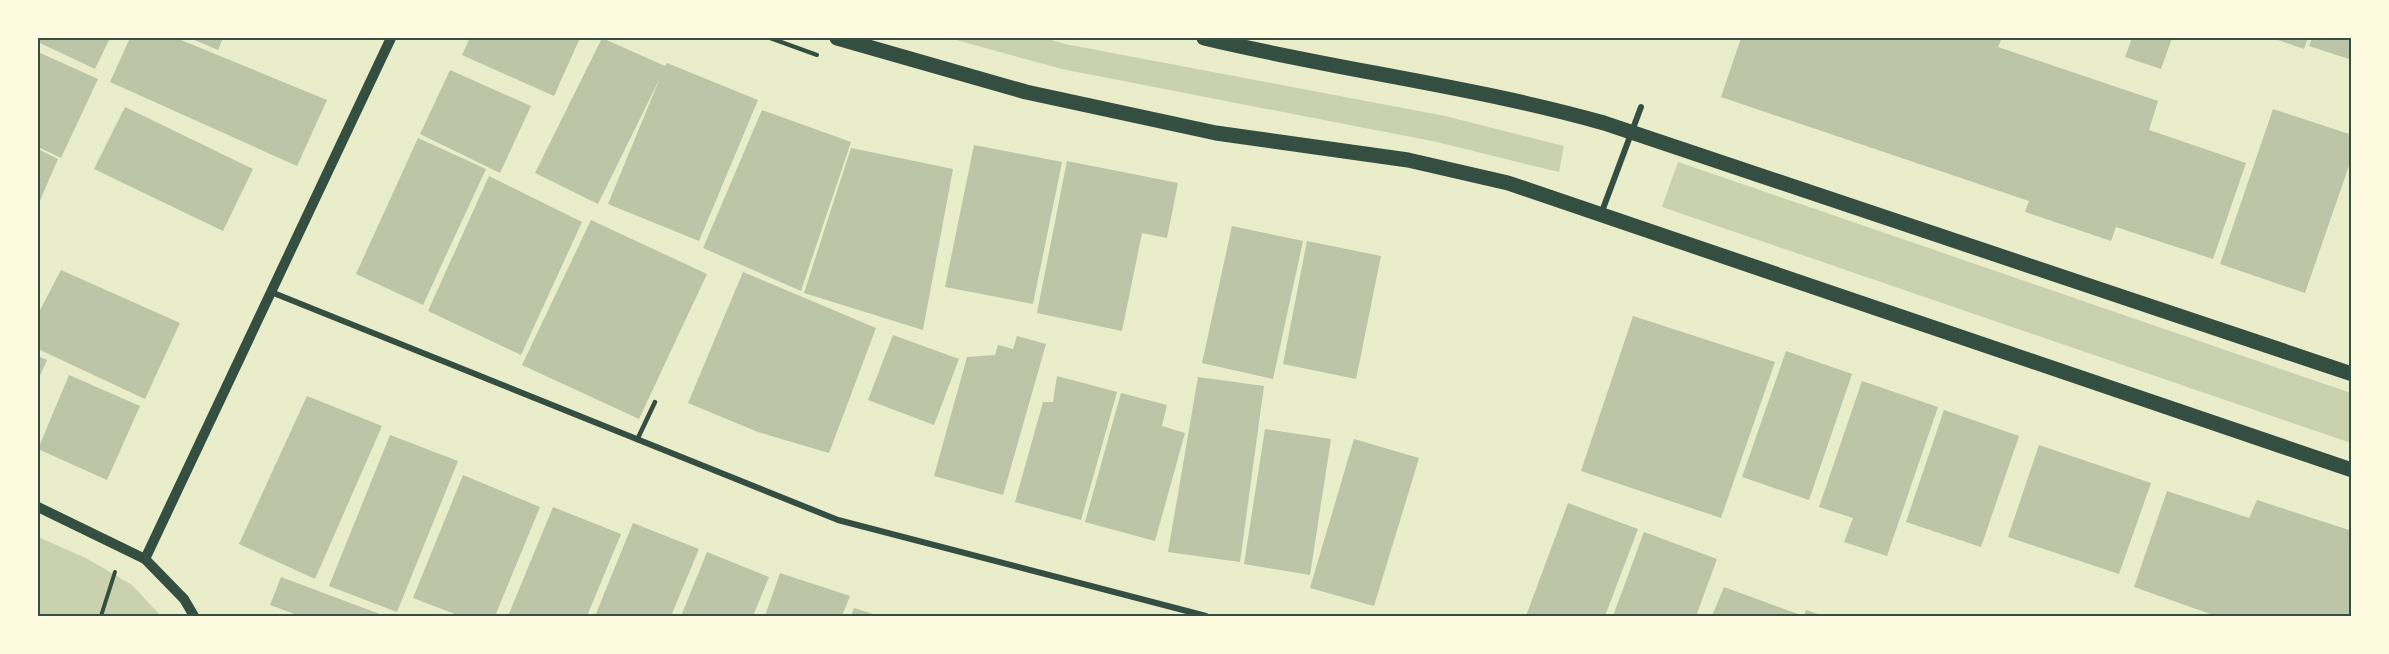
<svg xmlns="http://www.w3.org/2000/svg" width="2389" height="654" viewBox="0 0 2389 654" font-family="Helvetica,sans-serif">
<style>
.green{fill:#cad2ad}
.building{fill:#bcc5a7}
.lines{fill:none;stroke-linecap:round;stroke-linejoin:round}
.path{stroke:#344e41;stroke-width:4}
.service{stroke:#344e41;stroke-width:4.5}
.minor{stroke:#344e41;stroke-width:6}
.tertiary{stroke:#344e41;stroke-width:10}
.primary{stroke:#344e41;stroke-width:15}
.neatline{fill:none;stroke:#344e41;stroke-width:2}
</style>
<rect width="100%" height="100%" fill="#e9edc9"/>
<g class="green">
<path d="M 949,38 L 1044,38 L 1065,44 L 1445,116 L 1564,146 L 1559,172 L 1437,142 L 1062,69 Z"/>
<path d="M 1678,162 L 2351,393 L 2351,443 L 1662,207 Z"/>
<path d="M 38,537 L 86,558 L 132,585 L 161,616 L 38,616 Z"/>
</g>
<g class="building">
<path d="M 38,38 L 110,38 L 95,69 L 38,42 Z"/>
<path d="M 130,38 L 176,38 L 327,100 L 297,166 L 110,82 Z"/>
<path d="M 190,38 L 223,38 L 218,50 Z"/>
<path d="M 470,38 L 580,38 L 554,96 L 462,55 Z"/>
<path d="M 602,38 L 665,66 L 667,63 L 758,100 L 699,241 L 608,204 L 660,78 L 598,204 L 535,173 Z"/>
<path d="M 1741,38 L 2002,38 L 1998,47 L 2158,101 L 2149,130 L 2246,163 L 2213,259 L 2116,227 L 2111,241 L 2025,212 L 2029,201 L 1721,97 Z"/>
<path d="M 2132,38 L 2172,38 L 2161,69 L 2125,57 Z"/>
<path d="M 2272,38 L 2308,38 L 2304,49 Z"/>
<path d="M 2312,38 L 2352,38 L 2352,60 L 2309,46 Z"/>
<path d="M 38,52 L 98,79 L 61,158 L 38,147 Z"/>
<path d="M 450,70 L 531,106 L 500,173 L 420,134 Z"/>
<path d="M 125,107 L 253,169 L 223,231 L 94,169 Z"/>
<path d="M 2273,109 L 2352,135 L 2352,157 L 2305,293 L 2220,264 Z"/>
<path d="M 762,110 L 851,142 L 801,291 L 703,248 Z"/>
<path d="M 418,138 L 486,169 L 423,305 L 356,274 Z"/>
<path d="M 974,145 L 1062,162 L 1033,304 L 945,287 Z"/>
<path d="M 851,148 L 953,169 L 923,330 L 804,293 Z"/>
<path d="M 38,149 L 58,159 L 38,205 Z"/>
<path d="M 1067,161 L 1178,183 L 1167,238 L 1142,233 L 1122,331 L 1037,313 Z"/>
<path d="M 489,176 L 582,222 L 521,355 L 428,311 Z"/>
<path d="M 591,220 L 707,274 L 639,419 L 522,365 Z"/>
<path d="M 1232,226 L 1303,241 L 1273,379 L 1202,363 Z"/>
<path d="M 1307,241 L 1381,256 L 1356,379 L 1283,364 Z"/>
<path d="M 61,270 L 180,323 L 145,399 L 38,349 L 38,314 Z"/>
<path d="M 743,272 L 876,328 L 829,453 L 758,432 L 688,403 Z"/>
<path d="M 1633,316 L 1775,362 L 1721,518 L 1581,471 Z"/>
<path d="M 893,335 L 959,359 L 934,425 L 868,400 Z"/>
<path d="M 1017,336 L 1046,344 L 1003,495 L 934,476 L 967,357 L 995,355 L 998,345 L 1013,349 Z"/>
<path d="M 1786,351 L 1852,374 L 1809,500 L 1742,477 Z"/>
<path d="M 38,356 L 47,360 L 38,380 Z"/>
<path d="M 69,375 L 140,406 L 107,480 L 38,449 Z"/>
<path d="M 1057,376 L 1117,392 L 1081,520 L 1015,502 L 1043,402 L 1053,402 Z"/>
<path d="M 1198,377 L 1264,386 L 1240,562 L 1168,552 Z"/>
<path d="M 1862,381 L 1938,407 L 1887,556 L 1844,542 L 1853,518 L 1819,507 Z"/>
<path d="M 1121,393 L 1167,405 L 1162,426 L 1185,433 L 1155,541 L 1085,522 Z"/>
<path d="M 307,396 L 382,426 L 315,579 L 239,544 Z"/>
<path d="M 1944,410 L 2019,436 L 1981,547 L 1906,522 Z"/>
<path d="M 1265,429 L 1331,439 L 1310,575 L 1244,564 Z"/>
<path d="M 390,435 L 458,461 L 397,612 L 329,586 Z"/>
<path d="M 1354,439 L 1419,458 L 1374,606 L 1310,588 Z"/>
<path d="M 2039,445 L 2151,483 L 2119,574 L 2008,537 Z"/>
<path d="M 463,475 L 540,507 L 495,616 L 460,616 L 413,598 Z"/>
<path d="M 2167,491 L 2249,518 L 2257,500 L 2352,531 L 2352,616 L 2216,616 L 2134,587 Z"/>
<path d="M 1568,503 L 1638,529 L 1605,616 L 1526,616 Z"/>
<path d="M 553,507 L 621,534 L 587,616 L 508,616 Z"/>
<path d="M 633,523 L 699,549 L 671,616 L 595,616 Z"/>
<path d="M 1644,532 L 1717,559 L 1696,616 L 1613,616 Z"/>
<path d="M 707,552 L 769,577 L 753,616 L 681,616 Z"/>
<path d="M 780,573 L 850,596 L 842,616 L 765,616 Z"/>
<path d="M 281,577 L 385,616 L 300,616 L 270,605 Z"/>
<path d="M 1724,587 L 1798,614 L 1797,616 L 1712,616 Z"/>
<path d="M 854,608 L 880,616 L 851,616 Z"/>
<path d="M 1806,610 L 1824,616 L 1804,616 Z"/>
</g>
<g class="lines">
<g class="path">
<path d="M 770,38 L 817,55"/>
<path d="M 101,616 L 115,572"/>
</g>
<path class="service" d="M 637,440 L 655,402"/>
<g class="minor">
<path d="M 1601,214 L 1641,107"/>
<path d="M 271,292 L 838,520 L 1206,616"/>
</g>
<g class="tertiary">
<path d="M 38,507 L 145,559 L 184,599 L 194,616"/>
<path d="M 145,559 L 391,38"/>
</g>
<g class="primary">
<path d="M 837,38 L 1026,92 L 1216,133 L 1408,160 L 1508,183 L 2352,470"/>
<path d="M 1204,38 C 1337,70 1473,86 1604,123 L 2352,374"/>
</g>
</g>
<rect width="2389" height="654" fill="none" stroke="#fefae0" stroke-width="78"/>
<rect x="39" y="39" width="2311" height="576" class="neatline"/>
</svg>
